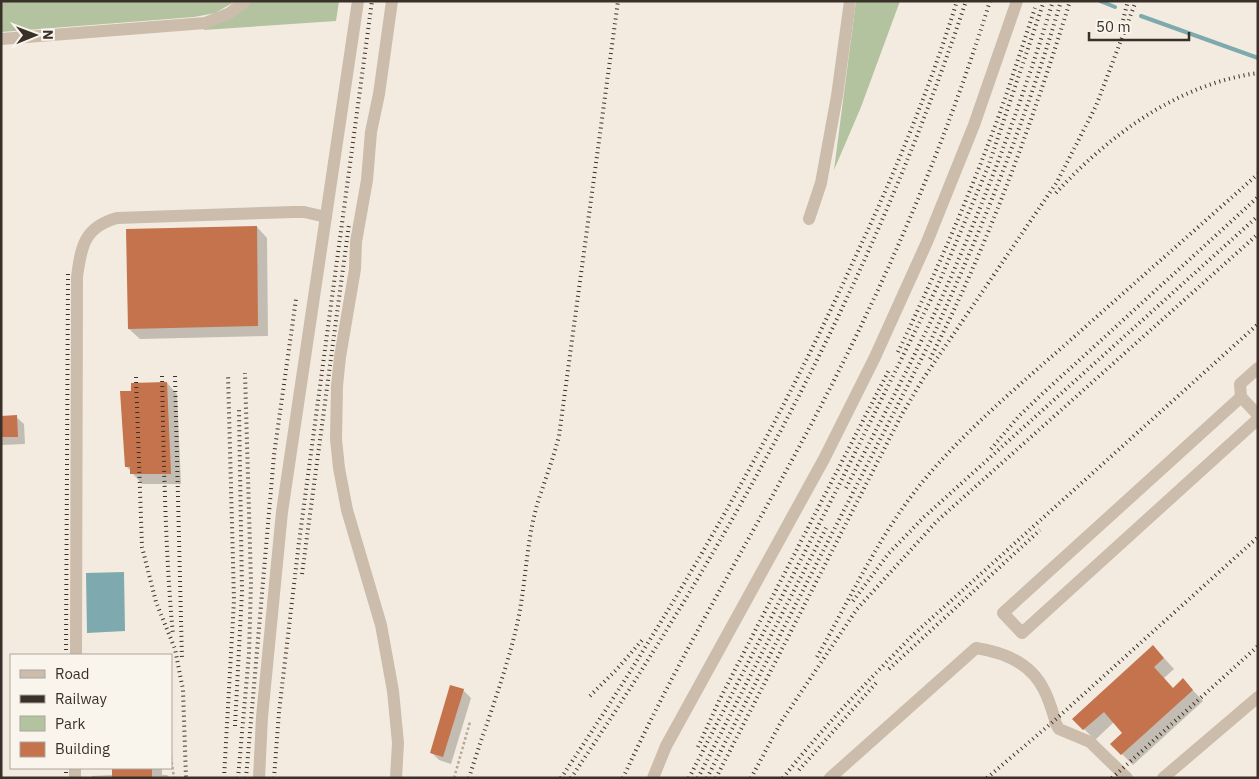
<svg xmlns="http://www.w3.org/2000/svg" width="1259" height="779" viewBox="0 0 1259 779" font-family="'IBM Plex Sans',sans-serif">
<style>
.green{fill:#b3c29f}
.water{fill:#7ea9af}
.shadow{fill:#0003}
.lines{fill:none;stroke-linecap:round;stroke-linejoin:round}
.stream{stroke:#7ea9af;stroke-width:4}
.building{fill:#c4734c}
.path{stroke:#b7a695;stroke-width:2.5;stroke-dasharray:2.5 2.5;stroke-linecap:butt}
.minor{stroke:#cbbcab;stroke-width:12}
.rail{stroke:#39302a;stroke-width:4;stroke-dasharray:1 4;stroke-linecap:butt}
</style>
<rect width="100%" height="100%" fill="#f3ebdf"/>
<g class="green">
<path d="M 1,1 L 236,1 L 215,13 L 194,17 L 1,32 Z"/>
<path d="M 251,1 L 339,1 L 336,21 L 203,30 L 243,9 Z"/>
<path d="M 856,1 L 900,1 L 861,107 L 834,170 Z"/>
</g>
<path class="water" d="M 124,572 L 125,631 L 87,633 L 86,573 Z"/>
<g class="shadow">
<path d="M 257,227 L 267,238 L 268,336 L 140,339 L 129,329 Z"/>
<path d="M 167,383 L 177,394 L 181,484 L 142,484 L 126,466 L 132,392 Z"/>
<path d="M 1,417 L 16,417 L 24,424 L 25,444 L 1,445 Z"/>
<path d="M 1164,658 L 1174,669 L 1164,678 L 1173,689 L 1183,680 L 1203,701 L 1133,765 L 1112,744 L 1124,733 L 1114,722 L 1095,740 L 1074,719 Z"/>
<path d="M 463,690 L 471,698 L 451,764 L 439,760 L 431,752 Z"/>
<path d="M 113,768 L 162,768 L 162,775 L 167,775 L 170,778 L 92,778 L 92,776 L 113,775 Z"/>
</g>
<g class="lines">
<g class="stream">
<path d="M 1100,1 L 1115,7"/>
<path d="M 1141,16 L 1258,58"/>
</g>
</g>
<g class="building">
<path d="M 257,226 L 258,326 L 128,329 L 126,229 Z"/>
<path d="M 167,382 L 171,474 L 130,474 L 130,467 L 125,467 L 120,391 L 131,391 L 131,383 Z"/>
<path d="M 17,415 L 18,437 L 1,437 L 1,416 Z"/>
<path d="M 1153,645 L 1164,658 L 1154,667 L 1173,688 L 1183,678 L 1193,690 L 1121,755 L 1110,744 L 1122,733 L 1104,712 L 1083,730 L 1072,719 Z"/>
<path d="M 450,685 L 464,689 L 443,757 L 430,753 Z"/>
<rect x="112" y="768" width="40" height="10"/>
</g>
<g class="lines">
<g class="path">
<path d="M 171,757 L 174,778"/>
<path d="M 454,778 L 470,722"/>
</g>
<g class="minor">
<path d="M 392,1 L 379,94 L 371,132 L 367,180 L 356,242 L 355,269 L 340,357 L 337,386 L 336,439 L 339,468 L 347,510 L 381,625 L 393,691 L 398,743 L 396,778"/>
<path d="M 1,39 L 205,23 L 230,13 L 245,1"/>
<path d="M 809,219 L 821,183 L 837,96 L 850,1"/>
<path d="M 1258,368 L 1240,384 L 1241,397 L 1258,415"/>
<path d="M 1241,397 L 1003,613 L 1022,633 L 1258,419"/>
<path d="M 76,655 L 77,277 C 81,247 84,227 117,218 L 294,212 L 304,212 L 326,217"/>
<path d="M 75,778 L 75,768"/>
<path d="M 259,778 L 262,717 L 282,512 L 358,1"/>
<path d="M 653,778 L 666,746 L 824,459 L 875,357 L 927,242 L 974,125 L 1017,1"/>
<path d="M 830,778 L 976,648 C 1003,652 1031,663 1044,690 C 1049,699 1052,710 1055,720 L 1055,722 L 1059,729 L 1090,742 L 1127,778"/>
<path d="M 1163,778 L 1258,697"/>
</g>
<g class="rail">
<path d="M 1123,20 L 1128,1"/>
<path d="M 1056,193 C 1109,135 1178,84 1258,73"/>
<path d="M 898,352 C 931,283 962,213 989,142 C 1006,98 1020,53 1035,8"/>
<path d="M 930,359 C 988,245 1032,124 1070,1"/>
<path d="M 162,376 C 164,462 165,549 173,635"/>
<path d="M 175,376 L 182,660"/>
<path d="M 136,377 L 142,547 L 156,602 L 175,649 L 183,690 L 186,778"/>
<path d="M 991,449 L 1019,416 L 1041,395 L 1258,197"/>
<path d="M 846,488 C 877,428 909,368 938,306 C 983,207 1021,105 1053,1"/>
<path d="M 302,574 L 349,224"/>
<path d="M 853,601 L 889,553 L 924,517 L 1258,216"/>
<path d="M 66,655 L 68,273"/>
<path d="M 817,657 C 851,597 880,533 924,480 C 966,430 1017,387 1066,344 C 1130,287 1194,231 1258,174"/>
<path d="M 889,669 L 1040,530"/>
<path d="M 590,696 L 617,669 L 644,638"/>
<path d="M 235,726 L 242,592 L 239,409"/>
<path d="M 698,747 L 719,701 L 889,370"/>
<path d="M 799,770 L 877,682"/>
<path d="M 66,778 L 66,768"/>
<path d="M 224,778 L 234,600 L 228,374"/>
<path d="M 238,778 L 249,654 L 251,582 L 245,373"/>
<path d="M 246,778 L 274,455 L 296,299"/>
<path d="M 274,778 L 279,712 L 299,542 L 372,1"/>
<path d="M 469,778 C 484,729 503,682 515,633 C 526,591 525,547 537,505 C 544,482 553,460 559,436 L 618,1"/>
<path d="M 561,778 C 672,612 770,444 853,262 C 893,177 929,91 957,1"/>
<path d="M 571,778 C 734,537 874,278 966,1"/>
<path d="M 623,778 C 683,647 760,524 826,396 C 892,268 947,139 990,1"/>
<path d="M 689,778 L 836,491 L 938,285 L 988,167 L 1044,1"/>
<path d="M 698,778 L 826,528"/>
<path d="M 707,778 L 932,338 C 982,229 1027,117 1061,1"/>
<path d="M 716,778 L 902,414 L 923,379 L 1057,182 L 1096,106 L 1136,1"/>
<path d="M 751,778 L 781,722 L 857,609 L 937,521 L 1258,234"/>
<path d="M 783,778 C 823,727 868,681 913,635 L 1258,324"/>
<path d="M 987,778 L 1055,720 L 1258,537"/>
<path d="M 1112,778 L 1258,646"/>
</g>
</g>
<rect width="1259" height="779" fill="none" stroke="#39302a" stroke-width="5"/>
<rect x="10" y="654" width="162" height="115" fill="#faf5ec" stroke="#ada69e"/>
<rect x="20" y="670" width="25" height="8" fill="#cbbcab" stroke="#ada69e"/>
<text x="55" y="679" font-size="15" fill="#39302a">Road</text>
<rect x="20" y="695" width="25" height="8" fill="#39302a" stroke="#ada69e"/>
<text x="55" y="704" font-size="15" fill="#39302a">Railway</text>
<rect x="20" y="716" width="25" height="15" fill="#b3c29f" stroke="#ada69e"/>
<text x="55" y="729" font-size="15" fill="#39302a">Park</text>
<rect x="20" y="742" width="25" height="15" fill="#c4734c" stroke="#ada69e"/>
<text x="55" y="754" font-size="15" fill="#39302a">Building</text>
<g transform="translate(35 35) rotate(89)" stroke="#faf5ec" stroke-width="4" paint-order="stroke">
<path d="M0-4L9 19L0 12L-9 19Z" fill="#39302a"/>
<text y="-8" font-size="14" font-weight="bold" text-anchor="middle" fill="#39302a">N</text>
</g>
<path d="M1089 32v8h100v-8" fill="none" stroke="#39302a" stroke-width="2.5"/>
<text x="1096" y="32" font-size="15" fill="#39302a" stroke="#faf5ec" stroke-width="4" paint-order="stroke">50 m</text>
</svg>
